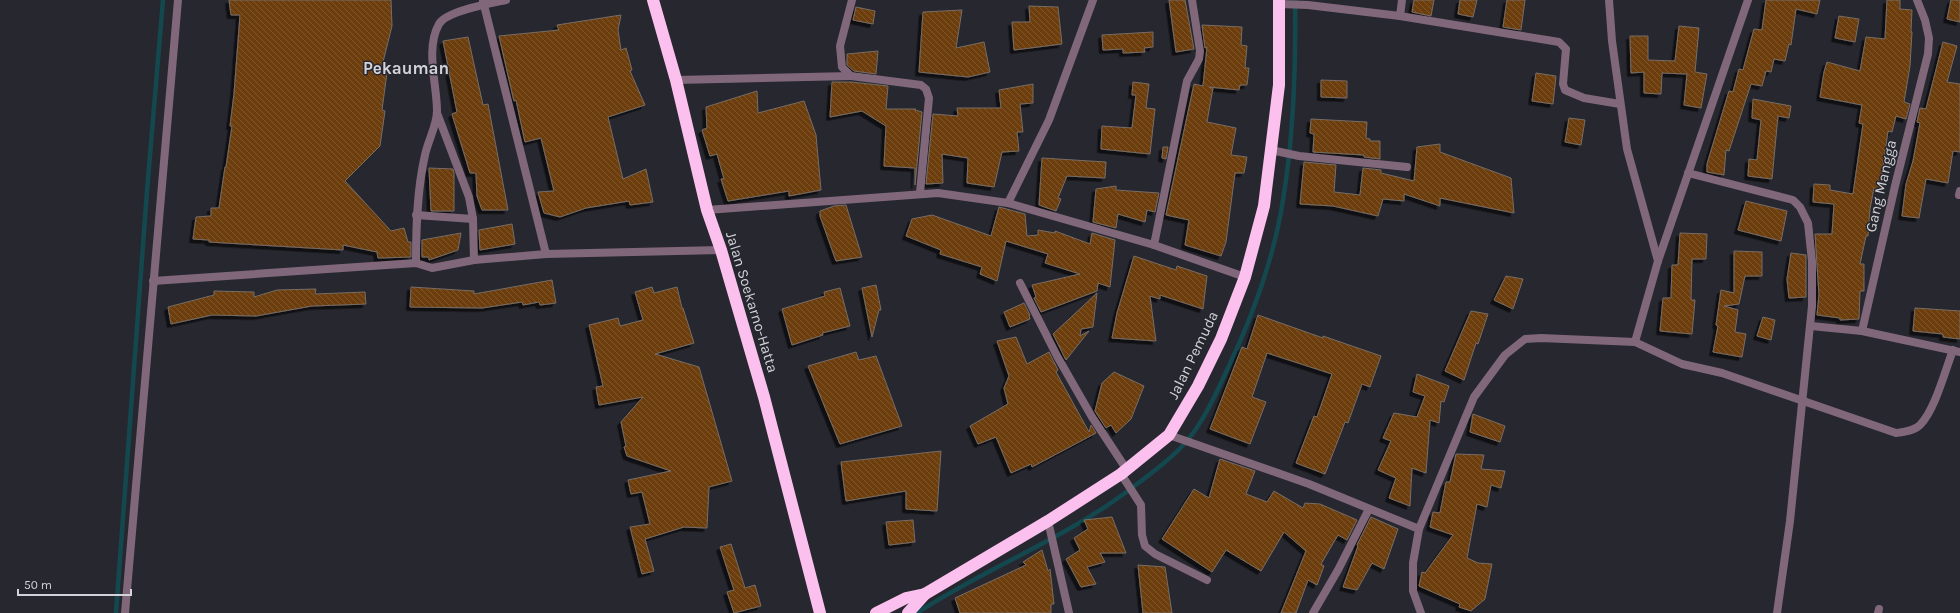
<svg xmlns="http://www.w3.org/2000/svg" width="1960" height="613" viewBox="0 0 1960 613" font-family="Karla,sans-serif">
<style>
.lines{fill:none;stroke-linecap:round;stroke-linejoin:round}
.stream{stroke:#14484f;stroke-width:4.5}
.building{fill:url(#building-back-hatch);stroke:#776d66;filter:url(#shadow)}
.street{stroke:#80687a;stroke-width:8}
.highway{stroke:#fcc0ee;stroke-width:12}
.labels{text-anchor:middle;stroke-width:3;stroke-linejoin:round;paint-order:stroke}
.street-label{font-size:15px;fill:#d2d2d8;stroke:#272730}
.quarter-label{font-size:17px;font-weight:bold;fill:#d2d2d8;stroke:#272730}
</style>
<defs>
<pattern id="building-back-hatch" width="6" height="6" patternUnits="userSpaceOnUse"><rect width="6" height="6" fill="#6c3c09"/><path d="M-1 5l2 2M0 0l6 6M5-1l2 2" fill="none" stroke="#80572c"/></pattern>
<filter id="shadow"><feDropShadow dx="-3.5" dy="3.5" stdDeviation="0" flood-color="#0009"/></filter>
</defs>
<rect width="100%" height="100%" fill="#272730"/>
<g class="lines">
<g class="stream">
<path d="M 116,613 L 147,191 L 163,0"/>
<path d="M 917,613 C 984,569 1060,541 1125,493 C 1145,478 1175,457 1190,437 C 1206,417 1217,391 1228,368 C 1253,315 1274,258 1283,200 C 1294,134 1296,67 1295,0"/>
</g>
</g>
<g class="building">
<path d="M 229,0 L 391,0 L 392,26 L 382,66 L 388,65 L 382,110 L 385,111 L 380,146 L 345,181 L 391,231 L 404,228 L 408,242 L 411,242 L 411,257 L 378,258 L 377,252 L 343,245 L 343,250 L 209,242 L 209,240 L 193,239 L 196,217 L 211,216 L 211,208 L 219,208 L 225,167 L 226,167 L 232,126 L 230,126 L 234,94 L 240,15 L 231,15 Z"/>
<path d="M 1169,0 L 1185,0 L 1194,49 L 1176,52 Z"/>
<path d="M 1414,0 L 1434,0 L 1431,16 L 1412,12 Z"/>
<path d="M 1460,0 L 1477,0 L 1473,17 L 1458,14 Z"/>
<path d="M 1507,0 L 1525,0 L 1521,30 L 1503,27 Z"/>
<path d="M 1766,0 L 1820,0 L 1817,14 L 1796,9 L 1791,45 L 1789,44 L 1785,61 L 1774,59 L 1771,72 L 1766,71 L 1762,86 L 1751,84 L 1729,151 L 1726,150 L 1724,175 L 1707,172 L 1707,164 L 1729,91 L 1733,92 L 1739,69 L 1743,70 L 1754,29 L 1762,30 Z"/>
<path d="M 1887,0 L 1900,0 L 1900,9 L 1912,10 L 1911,31 L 1912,32 L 1910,66 L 1904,102 L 1910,104 L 1906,119 L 1896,116 L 1892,132 L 1888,131 L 1880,189 L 1874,188 L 1870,209 L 1868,236 L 1866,236 L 1860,264 L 1864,264 L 1864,291 L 1860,291 L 1859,319 L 1840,320 L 1840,318 L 1817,315 L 1819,295 L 1815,234 L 1832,234 L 1834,204 L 1813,202 L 1814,184 L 1830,185 L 1830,190 L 1853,194 L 1863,124 L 1859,123 L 1862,105 L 1820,97 L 1824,72 L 1827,62 L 1860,71 L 1866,37 L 1885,39 Z"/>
<path d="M 1951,0 L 1960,0 L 1960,22 L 1947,19 Z"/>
<path d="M 1029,6 L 1058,7 L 1062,44 L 1014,50 L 1012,22 L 1030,22 Z"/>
<path d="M 856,7 L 875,11 L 873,24 L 853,20 Z"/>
<path d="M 962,10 L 956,48 L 984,42 L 990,72 L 968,77 L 919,72 L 923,12 Z"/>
<path d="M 621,15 L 618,30 L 621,50 L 626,48 L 632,70 L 630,71 L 645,105 L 608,117 L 623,179 L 646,169 L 653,202 L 630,205 L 629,201 L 586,208 L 560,217 L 544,213 L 538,192 L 554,191 L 541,138 L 525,142 L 516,100 L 514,101 L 513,97 L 499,36 L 559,30 L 557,25 Z"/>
<path d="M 1839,16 L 1859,19 L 1855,42 L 1835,38 Z"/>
<path d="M 1202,25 L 1242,27 L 1241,45 L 1247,46 L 1245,68 L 1249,68 L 1247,85 L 1240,85 L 1239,90 L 1209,87 L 1213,88 L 1207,122 L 1236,128 L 1231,155 L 1247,157 L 1244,173 L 1235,173 L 1226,242 L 1221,256 L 1185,245 L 1189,220 L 1166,215 L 1194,84 L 1203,86 L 1207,47 L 1205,48 Z"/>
<path d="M 1679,26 L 1699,28 L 1695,72 L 1707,74 L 1701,108 L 1684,105 L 1687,74 L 1662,73 L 1661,94 L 1644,93 L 1644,72 L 1631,73 L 1630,36 L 1648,36 L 1648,60 L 1675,61 Z"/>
<path d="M 1153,32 L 1153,47 L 1144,48 L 1145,52 L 1123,53 L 1123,49 L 1103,50 L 1102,35 Z"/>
<path d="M 468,37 L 483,105 L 488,104 L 508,210 L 482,210 L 477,196 L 476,173 L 470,173 L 452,114 L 457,112 L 443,41 Z"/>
<path d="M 1943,42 L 1957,46 L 1947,82 L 1960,84 L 1960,152 L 1953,151 L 1948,183 L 1926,179 L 1919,218 L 1902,216 L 1906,184 L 1913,161 L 1920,123 L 1917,122 L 1920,108 L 1926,109 Z"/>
<path d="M 878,51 L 876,74 L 854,71 L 847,65 L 847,54 Z"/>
<path d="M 1536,73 L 1556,76 L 1553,104 L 1532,101 Z"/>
<path d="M 1321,80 L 1347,81 L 1347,98 L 1321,97 Z"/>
<path d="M 832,82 L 851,82 L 888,86 L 886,109 L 916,109 L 915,110 L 922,112 L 915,185 L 915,168 L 884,166 L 886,126 L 862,111 L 830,117 Z"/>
<path d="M 1133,82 L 1149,84 L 1146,108 L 1155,109 L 1150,154 L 1101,149 L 1102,126 L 1132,128 L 1136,95 L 1132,95 Z"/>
<path d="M 1033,84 L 1033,103 L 1020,104 L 1023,132 L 1017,132 L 1019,151 L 1002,152 L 994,187 L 967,183 L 968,158 L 942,154 L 943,183 L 926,184 L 933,114 L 958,116 L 957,108 L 1001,108 L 999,90 Z"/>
<path d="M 757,91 L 758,113 L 804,101 L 816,135 L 821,190 L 789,196 L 789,191 L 728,201 L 721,179 L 724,179 L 717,154 L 710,156 L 702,130 L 707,128 L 706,107 Z"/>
<path d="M 1753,99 L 1791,106 L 1789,118 L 1778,116 L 1772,179 L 1748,176 L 1749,159 L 1757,160 L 1761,120 L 1752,118 Z"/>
<path d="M 1569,118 L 1585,120 L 1581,145 L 1565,142 Z"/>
<path d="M 1311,119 L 1367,122 L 1366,138 L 1370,139 L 1370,141 L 1380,141 L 1380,159 L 1364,157 L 1364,155 L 1313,152 L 1314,134 L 1310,133 Z"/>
<path d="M 1440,144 L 1440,152 L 1511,178 L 1514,213 L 1440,198 L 1440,206 L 1404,194 L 1404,201 L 1383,199 L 1378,216 L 1333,206 L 1300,204 L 1304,162 L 1336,165 L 1334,192 L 1360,195 L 1363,168 L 1381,170 L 1381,173 L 1414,181 L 1417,147 Z"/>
<path d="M 1163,147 L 1168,147 L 1166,159 L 1162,158 Z"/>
<path d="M 1042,158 L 1106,162 L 1105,178 L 1067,176 L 1058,198 L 1061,199 L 1056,211 L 1039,205 Z"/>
<path d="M 429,168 L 453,169 L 454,173 L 454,211 L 431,211 Z"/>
<path d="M 1116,186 L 1116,190 L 1159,193 L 1155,212 L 1147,210 L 1145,222 L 1118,214 L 1116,228 L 1093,222 L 1096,189 Z"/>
<path d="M 1746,201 L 1787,211 L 1781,241 L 1738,230 Z"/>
<path d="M 846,205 L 862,257 L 836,261 L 820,216 L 820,211 L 834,206 Z"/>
<path d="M 999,207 L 1025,214 L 1027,236 L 1038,235 L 1038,230 L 1055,233 L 1055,231 L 1090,244 L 1092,233 L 1115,240 L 1110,287 L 1098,283 L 1097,291 L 1041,312 L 1034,298 L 1036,297 L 1032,285 L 1080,274 L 1045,263 L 1048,254 L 1006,241 L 997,281 L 980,274 L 982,267 L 940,254 L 941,250 L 906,236 L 912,219 L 932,215 L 991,236 Z"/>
<path d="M 512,224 L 515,244 L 480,250 L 479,230 Z"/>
<path d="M 461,233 L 458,250 L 429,260 L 429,257 L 422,257 L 422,240 Z"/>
<path d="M 1680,233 L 1707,234 L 1706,259 L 1692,259 L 1691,300 L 1695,300 L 1692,334 L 1660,331 L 1663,298 L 1671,298 L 1672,265 L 1678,265 Z"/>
<path d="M 1734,251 L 1762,252 L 1762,276 L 1745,276 L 1739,304 L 1724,306 L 1738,310 L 1735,332 L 1746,334 L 1742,357 L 1713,352 L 1718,326 L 1716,325 L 1721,290 L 1734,293 Z"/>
<path d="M 1791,253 L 1806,255 L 1806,297 L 1789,298 L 1787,279 Z"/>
<path d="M 1134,256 L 1176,270 L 1177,266 L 1207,276 L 1203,309 L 1160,295 L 1160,299 L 1150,296 L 1156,341 L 1112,338 L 1117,313 Z"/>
<path d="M 1506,276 L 1523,279 L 1513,309 L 1494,300 Z"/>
<path d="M 552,280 L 556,303 L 540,305 L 539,302 L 523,305 L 522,302 L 482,308 L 410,307 L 411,287 L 474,291 L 474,294 Z"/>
<path d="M 876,285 L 881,310 L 879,310 L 872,337 L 862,288 Z"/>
<path d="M 652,287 L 654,293 L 677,287 L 682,308 L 683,308 L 694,343 L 655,354 L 699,367 L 732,481 L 709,487 L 707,528 L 684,527 L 645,539 L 654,571 L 642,574 L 630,527 L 650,524 L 642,492 L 631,494 L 628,480 L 671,471 L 627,456 L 624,447 L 626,446 L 621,422 L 643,397 L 599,405 L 596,387 L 603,386 L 589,325 L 618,318 L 620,326 L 643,320 L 635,292 Z"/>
<path d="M 840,288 L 850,326 L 822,333 L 823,335 L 792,345 L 782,309 L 825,296 L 824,292 Z"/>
<path d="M 316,289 L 315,294 L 365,292 L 366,304 L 312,306 L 256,316 L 212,315 L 171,324 L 168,307 L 214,295 L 214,291 L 254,292 L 254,297 L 277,290 Z"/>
<path d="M 1097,293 L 1093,327 L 1081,329 L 1080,336 L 1089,331 L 1066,360 L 1053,334 Z"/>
<path d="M 1024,303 L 1030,315 L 1029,316 L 1030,319 L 1010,327 L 1004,312 Z"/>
<path d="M 1915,308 L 1960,311 L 1960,339 L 1943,337 L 1943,334 L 1913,331 Z"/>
<path d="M 1471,311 L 1488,314 L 1478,344 L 1476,343 L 1464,380 L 1445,371 Z"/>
<path d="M 1258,315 L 1323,338 L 1323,336 L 1381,356 L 1370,387 L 1362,384 L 1348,423 L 1345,422 L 1325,474 L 1296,463 L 1314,416 L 1317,417 L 1332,374 L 1267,353 L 1252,397 L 1266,402 L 1250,444 L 1210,429 L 1242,347 L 1247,349 Z"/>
<path d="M 1763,317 L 1775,320 L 1771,340 L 1757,336 Z"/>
<path d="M 1016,337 L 1027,364 L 1049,352 L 1058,370 L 1056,372 L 1089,432 L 1091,425 L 1096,433 L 1032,467 L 1031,464 L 1011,473 L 996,437 L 978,444 L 970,426 L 1008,404 L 1004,388 L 1009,376 L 997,341 Z"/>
<path d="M 856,352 L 859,360 L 876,356 L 902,426 L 840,444 L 808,366 Z"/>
<path d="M 1114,372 L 1144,386 L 1131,419 L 1116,433 L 1111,425 L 1106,428 L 1095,411 L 1102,383 Z"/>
<path d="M 1417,374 L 1449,386 L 1444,402 L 1441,401 L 1439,423 L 1430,420 L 1426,473 L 1412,468 L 1410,506 L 1389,498 L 1396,478 L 1378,470 L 1391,441 L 1383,438 L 1394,413 L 1417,417 L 1425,396 L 1413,392 Z"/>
<path d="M 1473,414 L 1505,426 L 1500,442 L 1470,432 Z"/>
<path d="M 941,451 L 937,511 L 906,509 L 906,491 L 846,501 L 841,462 Z"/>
<path d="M 1456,454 L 1484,455 L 1481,469 L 1505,471 L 1501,488 L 1491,485 L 1487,507 L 1477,504 L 1467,558 L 1478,563 L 1492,564 L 1485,599 L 1471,611 L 1459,607 L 1460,604 L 1419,586 L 1422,572 L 1425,573 L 1453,535 L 1430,527 L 1433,512 L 1440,513 L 1446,482 L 1450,482 Z"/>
<path d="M 1220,459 L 1255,471 L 1246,494 L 1267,502 L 1274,491 L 1303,508 L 1305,503 L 1320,504 L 1357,520 L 1347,540 L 1338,535 L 1321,564 L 1324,566 L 1317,585 L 1308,580 L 1296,613 L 1281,613 L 1306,551 L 1284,532 L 1261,571 L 1226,550 L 1212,572 L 1162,539 L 1194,489 L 1209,498 Z"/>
<path d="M 1112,517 L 1126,553 L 1100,553 L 1105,562 L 1087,567 L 1096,584 L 1081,587 L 1066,559 L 1080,550 L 1074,538 L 1088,529 L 1084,520 Z"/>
<path d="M 1371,517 L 1398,529 L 1384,569 L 1372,563 L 1357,590 L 1343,587 L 1358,546 L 1357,545 Z"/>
<path d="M 913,520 L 915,542 L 889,545 L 886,522 Z"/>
<path d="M 731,544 L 745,588 L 755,585 L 761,606 L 734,613 L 727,592 L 734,590 L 720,547 Z"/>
<path d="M 1042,550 L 1048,571 L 1050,569 L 1054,604 L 1051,604 L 1051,613 L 960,613 L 955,598 L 1026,565 L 1023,562 Z"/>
<path d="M 1138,565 L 1165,567 L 1172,613 L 1143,613 Z"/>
</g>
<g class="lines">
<g class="street">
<path d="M 852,0 L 840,46 L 842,67 L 851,76 L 921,85 L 926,89 L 929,98 L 920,193"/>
<path d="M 1609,0 L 1612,41 L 1627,149 L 1658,261"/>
<path d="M 483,1 L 546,254"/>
<path d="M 1280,4 L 1308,5 L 1400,16 L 1559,42 L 1566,49 L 1563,84 L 1565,90 L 1584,98 L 1620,104"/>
<path d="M 1400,16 L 1402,0"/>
<path d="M 676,80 L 851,76"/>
<path d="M 437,113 L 469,197 L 473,219 L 474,260"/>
<path d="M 1271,150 L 1299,156 L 1407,167"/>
<path d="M 1688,173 L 1793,200 L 1800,207 L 1808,223 L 1812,261 L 1812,306 L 1790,521 L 1777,613"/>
<path d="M 1959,195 L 1960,191"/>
<path d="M 1008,203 L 1049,120 L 1093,0"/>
<path d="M 707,210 L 938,193 L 1008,203 L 1154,245 L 1245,277"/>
<path d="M 416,215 L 473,219"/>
<path d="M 1154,245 L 1187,81 L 1199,59 L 1200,51 L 1192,0"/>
<path d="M 416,263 C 416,227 417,190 425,155 C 428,141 437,125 437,111 C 437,84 425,49 439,24 C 446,11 492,3 506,0"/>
<path d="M 153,281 L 416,263 L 432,268 L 474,260 L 546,254 L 721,250"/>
<path d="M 1020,283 L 1057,356 L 1092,417 L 1127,470"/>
<path d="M 1811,326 L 1862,331 L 1895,186 L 1928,54 L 1929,38 L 1925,20 L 1917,0"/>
<path d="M 1862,331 L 1960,352"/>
<path d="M 1635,342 L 1682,364 L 1722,373 L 1896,433 C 1904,432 1914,431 1920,425 C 1935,410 1945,371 1953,350"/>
<path d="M 1169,435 L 1309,484 L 1419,529"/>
<path d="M 1121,474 L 1141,505 L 1142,535 L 1145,546 L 1155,554 L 1207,580"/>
<path d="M 1048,521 L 1069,613"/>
<path d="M 125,613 L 178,0"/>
<path d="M 1313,613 L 1338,570 L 1369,509"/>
<path d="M 1421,613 L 1413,591 L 1413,563 L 1419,529 L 1474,397 L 1505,355 L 1525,339 L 1541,338 L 1635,342 L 1658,261 L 1748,0"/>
<path d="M 1878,613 L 1879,609"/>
</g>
<g class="highway">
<path d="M 653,0 L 676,80 L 707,210 L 721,250 L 764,397 L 820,613"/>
<path d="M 876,613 L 906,598 L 925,594 L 1048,521 L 1121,474 L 1169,435 L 1198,386 L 1221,339 L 1245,277 L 1264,206 L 1279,85 L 1279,0"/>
<path d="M 908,613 L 925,594"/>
</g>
</g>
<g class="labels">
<g class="street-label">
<text transform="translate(1881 186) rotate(-77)" y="5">Gang Mangga</text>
<text transform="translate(752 302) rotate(73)" y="5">Jalan Soekarno-Hatta</text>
<text transform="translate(1193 355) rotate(-64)" y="5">Jalan Pemuda</text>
</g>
<g class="quarter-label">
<text x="406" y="74">Pekauman</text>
</g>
</g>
<path d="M18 589v6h113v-6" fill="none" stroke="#d2d2d8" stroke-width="2"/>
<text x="24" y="589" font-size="12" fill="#d2d2d8" stroke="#272730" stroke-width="3" paint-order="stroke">50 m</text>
</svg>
